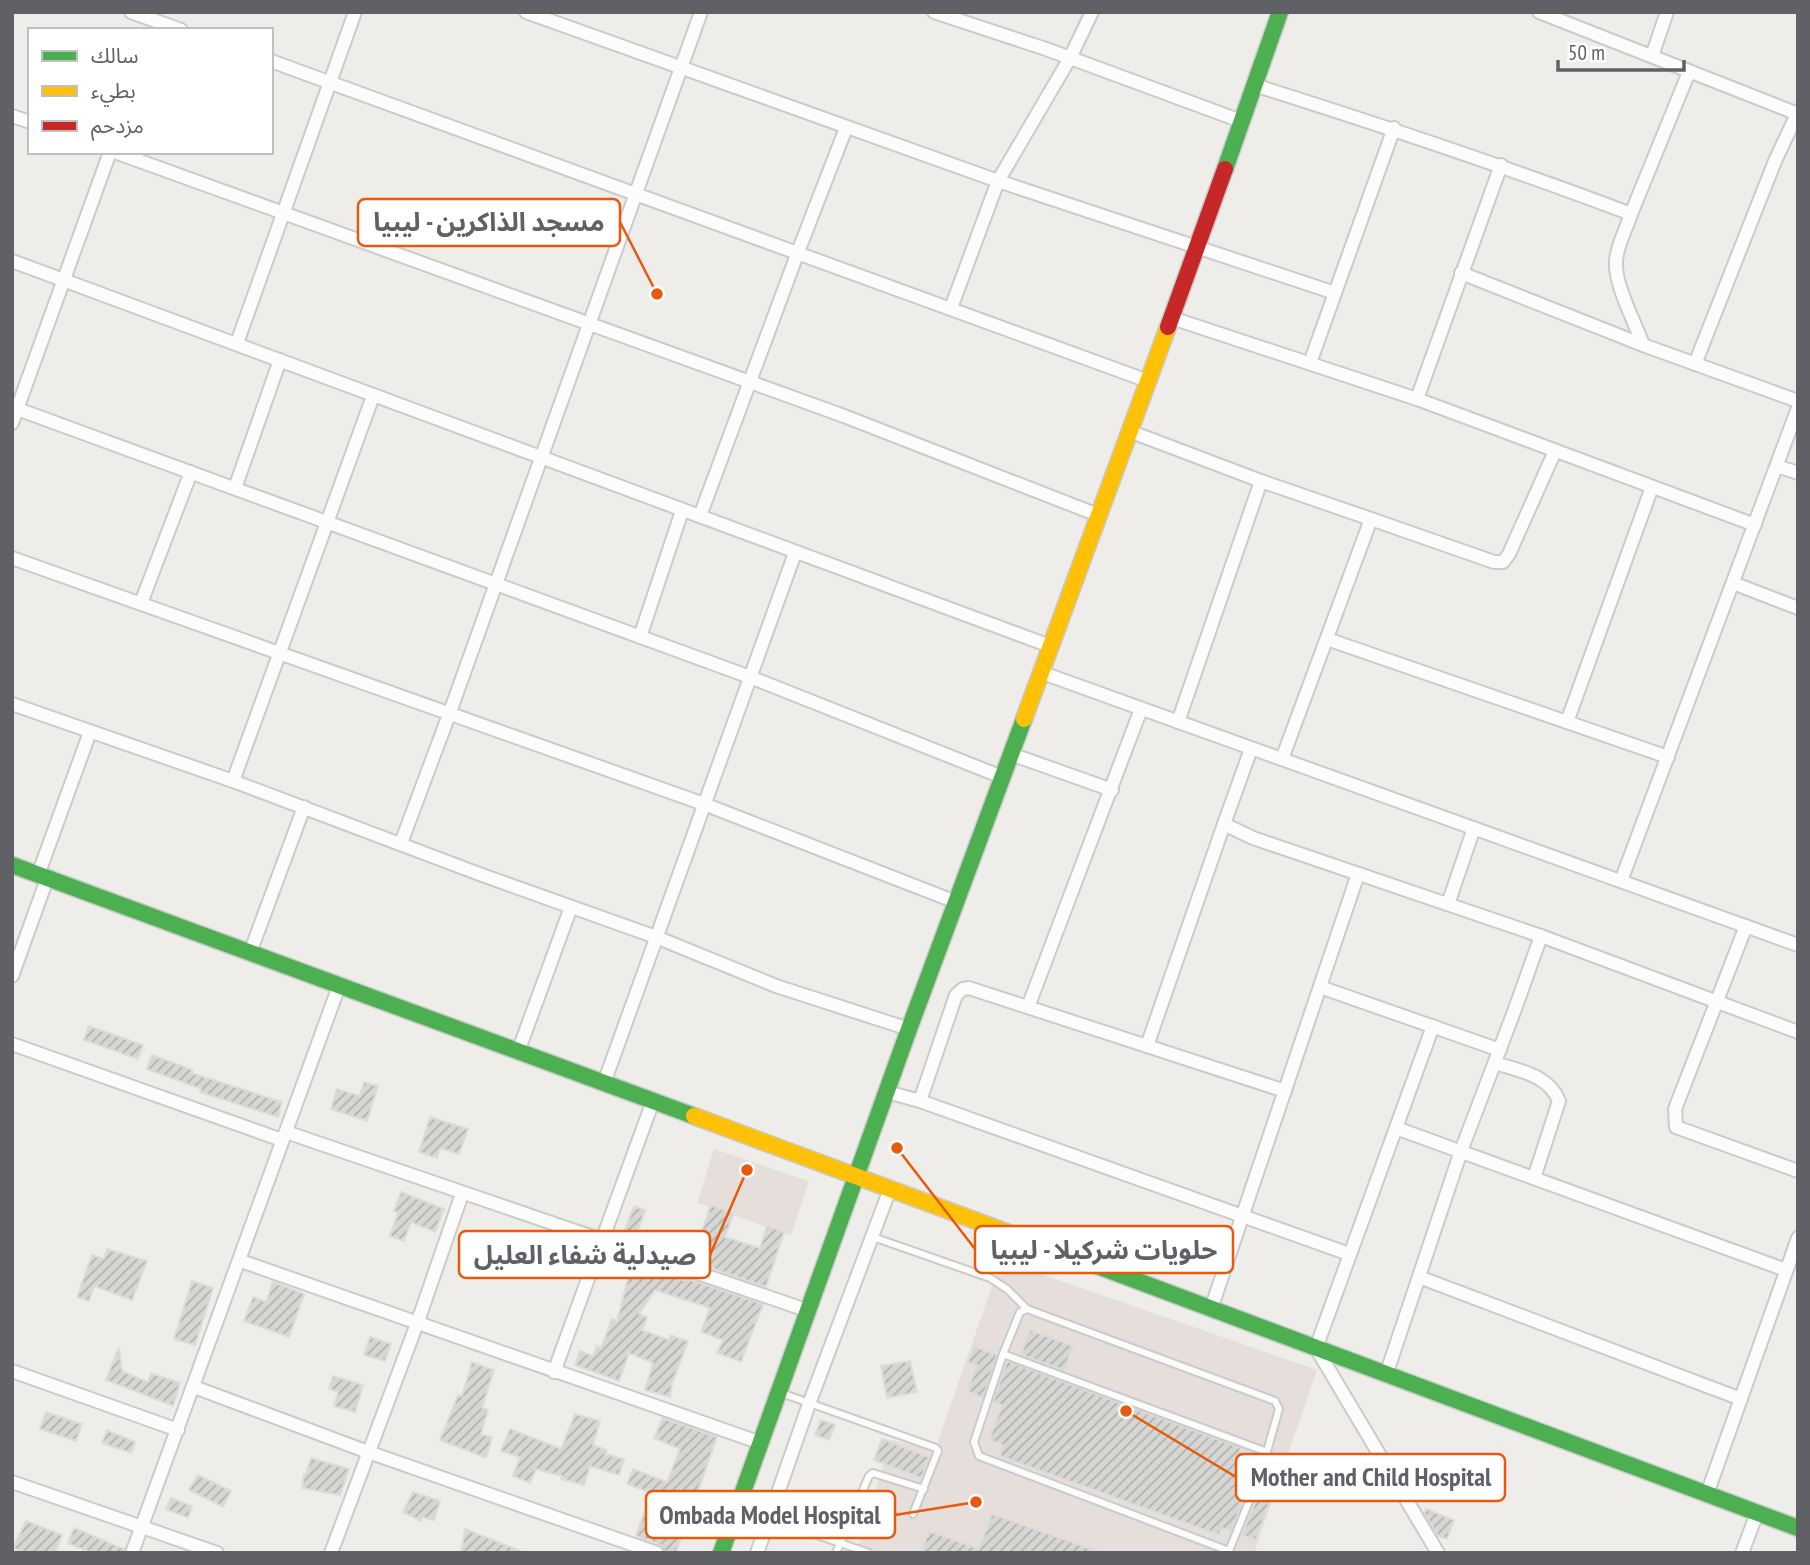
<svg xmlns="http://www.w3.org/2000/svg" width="1810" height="1565" viewBox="0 0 1810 1565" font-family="'PT Sans Narrow','Noto Sans Arabic',sans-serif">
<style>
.medical{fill:#e5dedb}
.building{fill:url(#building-hatch);stroke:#dddcd8;stroke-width:2}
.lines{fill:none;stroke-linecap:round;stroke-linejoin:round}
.lane-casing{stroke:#cbcbca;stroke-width:10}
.street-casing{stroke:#cbcbca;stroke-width:16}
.fast-casing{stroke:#c9c9ca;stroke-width:19}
.slow-casing{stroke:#c9c9ca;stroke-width:19}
.jam-casing{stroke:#c9c9ca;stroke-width:19}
.lane{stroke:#fcfcfc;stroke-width:6}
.street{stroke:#fcfcfc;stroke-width:12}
.fast{stroke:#4caf50;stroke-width:16}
.slow{stroke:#ffc107;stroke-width:16}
.jam{stroke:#c62828;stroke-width:16}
.leader{fill:none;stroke:#e8590c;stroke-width:2.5}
.callout-dot{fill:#e8590c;stroke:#fff;stroke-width:2.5}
.callout{fill:#fff;stroke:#e8590c;stroke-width:2.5}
.callout-label{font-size:26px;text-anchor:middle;font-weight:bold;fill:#5f6166}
</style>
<defs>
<pattern id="building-hatch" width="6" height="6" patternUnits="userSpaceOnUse" patternTransform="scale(1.75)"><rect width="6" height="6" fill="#d6d6d3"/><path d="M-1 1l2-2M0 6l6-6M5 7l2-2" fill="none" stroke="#b1b1af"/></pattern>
</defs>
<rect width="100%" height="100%" fill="#eeede9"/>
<g class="medical">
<path d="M 714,1149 L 809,1181 L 791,1235 L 697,1203 Z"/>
<path d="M 1001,1260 L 1317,1370 L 1254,1553 L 856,1553 L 891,1440 L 935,1450 Z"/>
</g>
<g class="building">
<path d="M 89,1026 L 143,1045 L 138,1059 L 84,1040 Z"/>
<path d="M 152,1055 L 193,1070 L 192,1073 L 282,1102 L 278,1117 L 200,1092 L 201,1089 L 147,1069 Z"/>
<path d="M 364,1082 L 378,1086 L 367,1121 L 331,1109 L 337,1089 L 360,1096 Z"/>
<path d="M 430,1117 L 468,1129 L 459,1154 L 440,1148 L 437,1158 L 419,1152 Z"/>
<path d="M 401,1192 L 444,1209 L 435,1232 L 411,1222 L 404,1241 L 390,1236 L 398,1213 L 394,1211 Z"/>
<path d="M 711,1205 L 734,1213 L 725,1237 L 760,1248 L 767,1226 L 784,1232 L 766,1287 L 691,1261 Z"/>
<path d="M 634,1206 L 645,1210 L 634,1242 L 622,1238 Z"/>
<path d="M 107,1249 L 147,1261 L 132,1300 L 94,1286 L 89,1301 L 77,1297 L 92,1255 L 104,1259 Z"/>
<path d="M 632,1263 L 662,1274 L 684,1280 L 685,1278 L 763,1304 L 741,1362 L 717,1353 L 723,1340 L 701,1332 L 710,1308 L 655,1290 L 639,1314 L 647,1317 L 642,1330 L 669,1340 L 670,1335 L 688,1341 L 672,1384 L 670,1397 L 645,1390 L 653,1363 L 629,1353 L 619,1381 L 575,1365 L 580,1351 L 593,1356 L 597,1346 L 601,1348 L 612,1319 L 617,1321 Z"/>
<path d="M 192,1281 L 213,1288 L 195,1345 L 174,1339 Z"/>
<path d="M 273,1282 L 304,1294 L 289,1337 L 244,1321 L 253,1297 L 266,1302 Z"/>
<path d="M 1030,1330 L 1073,1346 L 1064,1370 L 1021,1355 Z"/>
<path d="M 370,1337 L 391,1344 L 385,1361 L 364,1355 Z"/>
<path d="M 974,1346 L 997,1355 L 983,1398 L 967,1391 L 977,1365 L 968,1362 Z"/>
<path d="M 119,1347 L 122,1371 L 148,1382 L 151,1373 L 180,1383 L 173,1406 L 106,1380 Z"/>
<path d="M 910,1361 L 917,1392 L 887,1398 L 881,1366 Z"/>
<path d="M 1007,1361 L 1241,1448 L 1239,1456 L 1250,1460 L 1240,1489 L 1247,1491 L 1231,1531 L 1222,1528 L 1219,1535 L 1000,1456 L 1003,1445 L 989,1440 L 1002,1405 L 993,1402 Z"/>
<path d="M 472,1362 L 494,1370 L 482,1408 L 488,1410 L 481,1434 L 492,1437 L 486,1458 L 440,1440 L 458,1395 L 462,1396 Z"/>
<path d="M 333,1376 L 363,1385 L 355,1412 L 334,1406 L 338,1392 L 329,1389 Z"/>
<path d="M 46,1412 L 82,1424 L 76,1441 L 40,1429 Z"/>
<path d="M 575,1414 L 600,1421 L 593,1445 L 607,1450 L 605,1454 L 624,1459 L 619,1475 L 590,1466 L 584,1485 L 561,1479 L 562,1476 L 536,1469 L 530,1483 L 513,1476 L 520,1457 L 501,1451 L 510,1429 L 561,1449 Z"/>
<path d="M 663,1418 L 717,1437 L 676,1553 L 666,1553 L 661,1545 L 636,1536 L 651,1493 L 627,1484 L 633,1469 L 667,1482 L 680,1449 L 654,1438 Z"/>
<path d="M 821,1420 L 835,1425 L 829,1440 L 815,1435 Z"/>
<path d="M 107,1430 L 135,1442 L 131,1453 L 102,1443 Z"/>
<path d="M 882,1439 L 929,1457 L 921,1478 L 874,1460 Z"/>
<path d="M 311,1458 L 349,1469 L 340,1495 L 302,1488 L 304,1474 L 306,1474 Z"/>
<path d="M 198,1475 L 231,1491 L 223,1507 L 189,1490 Z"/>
<path d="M 413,1492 L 440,1501 L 434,1520 L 422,1517 L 421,1521 L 403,1512 Z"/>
<path d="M 1258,1495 L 1270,1500 L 1256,1540 L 1242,1535 Z"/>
<path d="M 171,1498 L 192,1506 L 188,1518 L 166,1509 Z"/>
<path d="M 1426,1509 L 1454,1520 L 1447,1539 L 1438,1536 L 1424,1513 Z"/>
<path d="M 992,1514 L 1097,1551 L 1096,1553 L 921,1553 L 929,1531 L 979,1549 Z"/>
<path d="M 26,1521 L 62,1535 L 55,1553 L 24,1553 L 13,1548 Z"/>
<path d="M 74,1528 L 124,1549 L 123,1553 L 91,1553 L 68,1543 Z"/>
<path d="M 465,1529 L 523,1552 L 522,1553 L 461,1553 Z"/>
</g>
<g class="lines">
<g class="lane-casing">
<g id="lane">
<path d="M 873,1237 L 990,1278 L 1007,1289 L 1027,1309"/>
<path d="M 1003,1354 L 1267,1452"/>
<path d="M 784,1394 L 936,1448 L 938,1451 L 913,1514"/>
<path d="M 742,1509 L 869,1553"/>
<path d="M 836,1553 L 869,1476 L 873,1473 L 924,1489"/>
<path d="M 1228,1553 L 1229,1551 L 979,1456 L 974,1442 L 1003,1354 L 1020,1312 L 1027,1309 L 1275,1401 L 1279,1409 L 1262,1469 L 1229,1551"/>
</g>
</g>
<g class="street-casing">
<g id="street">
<path d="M 131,12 L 181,30"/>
<path d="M 526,12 L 998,181 L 1335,293"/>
<path d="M 934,12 L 1046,49 L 1241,121"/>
<path d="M 1539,12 L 1798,114"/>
<path d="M 1652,56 L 1667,12"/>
<path d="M 271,61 L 1148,381"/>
<path d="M 1254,85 C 1381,125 1507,167 1631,214 C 1626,230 1617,245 1616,261 C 1614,284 1635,322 1643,345"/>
<path d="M 12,116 L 30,122"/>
<path d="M 115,152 L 844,416 L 1098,515"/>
<path d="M 1631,214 L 1689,72"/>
<path d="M 12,261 L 1050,646"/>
<path d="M 1461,273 L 1643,345 L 1798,401"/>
<path d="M 951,308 L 998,181 L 1070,58 L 1092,12"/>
<path d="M 1172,318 L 1417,399 L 1755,525"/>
<path d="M 237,343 L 355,12"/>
<path d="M 1310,363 L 1394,128"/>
<path d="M 1695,364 L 1775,161 L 1798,112"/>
<path d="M 1417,399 L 1501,165"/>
<path d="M 12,407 L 750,677 L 1002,777"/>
<path d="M 12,423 L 110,152"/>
<path d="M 1129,431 L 1261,481 L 1371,519"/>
<path d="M 1777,466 L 1798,473"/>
<path d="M 235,488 L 280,360"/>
<path d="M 700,516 L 798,252 L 846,128"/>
<path d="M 12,558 L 704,804 L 956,902"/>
<path d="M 1733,583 L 1798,608"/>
<path d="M 141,603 L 191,472"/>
<path d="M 640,637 L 682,511"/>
<path d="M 1327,639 L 1668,757"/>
<path d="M 1040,672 L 1798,945"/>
<path d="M 12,704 L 233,781 L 482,875 L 656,937 L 776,986 L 909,1029"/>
<path d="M 1178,722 L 1261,481"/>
<path d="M 1567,722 L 1652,487"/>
<path d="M 1251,749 L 1224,824 L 1253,838 L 1541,936 L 1798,1032"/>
<path d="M 1011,754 L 1112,790"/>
<path d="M 1282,759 L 1371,519 L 1494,562 L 1503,562 L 1509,554 L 1555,451"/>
<path d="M 233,781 L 373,396"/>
<path d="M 401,843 L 450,712 L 701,12"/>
<path d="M 38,875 L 90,732"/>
<path d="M 1621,881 L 1798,408"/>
<path d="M 1448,904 L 1474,828"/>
<path d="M 1746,926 L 1675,1109 L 1676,1127 L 1798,1171"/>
<path d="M 250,953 L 304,807"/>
<path d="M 12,976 L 47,879"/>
<path d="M 1320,987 L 1500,1050"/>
<path d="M 1028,1007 L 1141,709"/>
<path d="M 1433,1026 L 1316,1348 L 1438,1553"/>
<path d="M 12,1044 L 282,1140"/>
<path d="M 1147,1046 L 1224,824"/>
<path d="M 518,1052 L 571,907"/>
<path d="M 1495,1063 C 1520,1071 1549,1075 1559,1101 L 1534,1178"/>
<path d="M 604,1083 L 795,553"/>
<path d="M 887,1092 L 920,1101 L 1349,1254"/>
<path d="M 920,1101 L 956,995 L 963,989 L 969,988 L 1285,1091"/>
<path d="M 1396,1128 L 1786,1270"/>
<path d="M 286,1132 L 809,1311"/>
<path d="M 241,1261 L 761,1443"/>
<path d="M 1419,1277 L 1741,1399"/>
<path d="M 1211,1309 L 1358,874"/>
<path d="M 12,1371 L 178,1430"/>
<path d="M 554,1372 L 653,1101"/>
<path d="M 1386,1375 L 1461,1151 L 1515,1009 L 1541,936"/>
<path d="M 194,1387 L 368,1452 L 657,1553"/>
<path d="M 12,1482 L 217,1553"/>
<path d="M 1707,1494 L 1798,1238"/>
<path d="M 132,1553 L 339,986"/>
<path d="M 331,1553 L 418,1321 L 462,1194"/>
<path d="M 757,1553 L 809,1404 L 890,1189"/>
<path d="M 1742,1553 L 1757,1513"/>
</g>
</g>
<g class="fast-casing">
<g id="fast">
<path d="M 1225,169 L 1280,12"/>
<path d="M 12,865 L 694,1116"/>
<path d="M 1084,1261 L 1798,1528"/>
<path d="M 721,1553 L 909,1029 L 1024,719"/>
</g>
</g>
<g class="slow-casing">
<g id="slow">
<path d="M 1024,719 L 1168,327"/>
<path d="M 694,1116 L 1084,1261"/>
</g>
</g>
<g class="jam-casing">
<path id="jam" d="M 1168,327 L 1225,169"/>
</g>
<use href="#lane" class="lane"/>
<use href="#street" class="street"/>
<use href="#fast" class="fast"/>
<use href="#slow" class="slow"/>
<use href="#jam" class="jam"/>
</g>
<path class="leader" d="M657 294L620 222M897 1148L975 1249M747 1170L710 1255M1126 1411L1236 1477M976 1502L895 1515"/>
<g class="callout-dot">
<circle cx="657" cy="294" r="7"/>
<circle cx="897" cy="1148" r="7"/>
<circle cx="747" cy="1170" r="7"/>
<circle cx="1126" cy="1411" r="7"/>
<circle cx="976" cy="1502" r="7"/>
</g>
<g class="callout">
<rect x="358" y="199" width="262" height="47" rx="7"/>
<rect x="975" y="1226" width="258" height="47" rx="7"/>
<rect x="459" y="1231" width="251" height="47" rx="7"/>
<rect x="1236" y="1454" width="269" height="47" rx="7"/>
<rect x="646" y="1491" width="249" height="47" rx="7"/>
</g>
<g class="callout-label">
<text x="489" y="231">مسجد الذاكرين - ليبيا</text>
<text x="1104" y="1259">حلويات شركيلا - ليبيا</text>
<text x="585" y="1264">صيدلية شفاء العليل</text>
<text x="1371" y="1486">Mother and Child Hospital</text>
<text x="770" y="1524">Ombada Model Hospital</text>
</g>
<rect width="1810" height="1565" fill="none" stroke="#5f6166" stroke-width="28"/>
<rect x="28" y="28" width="245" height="126" fill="#ffffff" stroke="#bfc0c2" stroke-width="2"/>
<rect x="42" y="51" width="35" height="10" fill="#4caf50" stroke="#bfc0c2" stroke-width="2"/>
<text x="91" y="63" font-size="21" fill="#5f6166">سالك</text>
<rect x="42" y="86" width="35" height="10" fill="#ffc107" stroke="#bfc0c2" stroke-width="2"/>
<text x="91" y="98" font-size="21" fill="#5f6166">بطيء</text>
<rect x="42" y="121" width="35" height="10" fill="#c62828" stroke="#bfc0c2" stroke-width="2"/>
<text x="91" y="133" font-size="21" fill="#5f6166">مزدحم</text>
<path d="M1558 60v10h126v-10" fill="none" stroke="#5f6166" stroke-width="3.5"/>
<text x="1568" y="60" font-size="21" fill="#5f6166" stroke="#ffffff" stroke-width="5" paint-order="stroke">50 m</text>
</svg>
